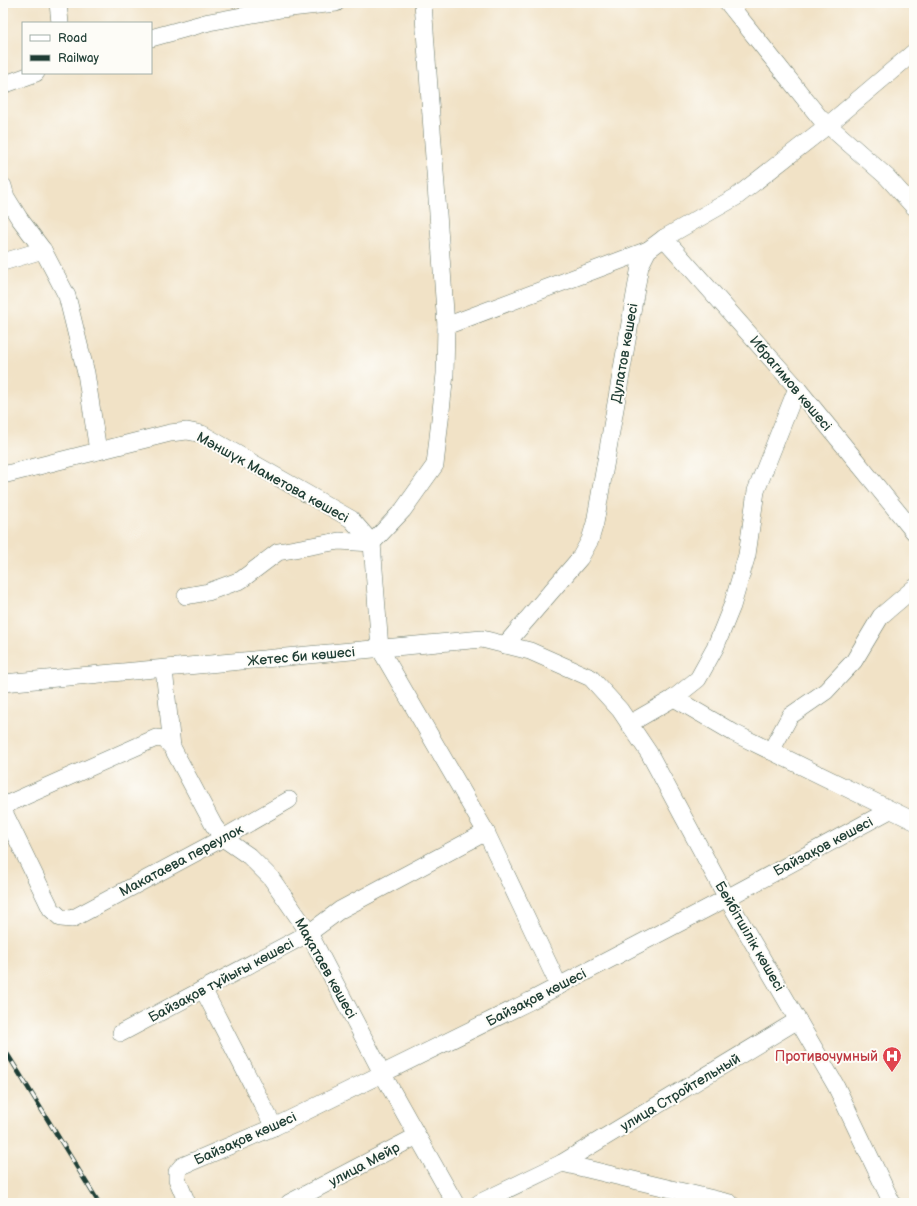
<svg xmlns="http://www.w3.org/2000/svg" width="917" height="1206" viewBox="0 0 917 1206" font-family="'Balsamiq Sans',sans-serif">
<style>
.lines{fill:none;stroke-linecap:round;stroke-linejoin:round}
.minor-casing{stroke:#687767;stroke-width:18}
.minor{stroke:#fff;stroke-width:17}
.rail-casing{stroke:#1f3d34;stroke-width:4.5}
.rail{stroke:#fdfcf7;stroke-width:3;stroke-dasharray:9;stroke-linecap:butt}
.labels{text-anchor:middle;stroke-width:4;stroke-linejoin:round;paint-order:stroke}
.street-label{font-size:14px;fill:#1f3d34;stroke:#fdfcf7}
.health-label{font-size:14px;fill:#be3a42;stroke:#fdfcf7;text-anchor:end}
</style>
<rect width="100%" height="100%" fill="#fdfcf7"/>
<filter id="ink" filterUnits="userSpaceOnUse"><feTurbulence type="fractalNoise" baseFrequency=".025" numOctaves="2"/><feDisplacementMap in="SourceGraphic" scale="8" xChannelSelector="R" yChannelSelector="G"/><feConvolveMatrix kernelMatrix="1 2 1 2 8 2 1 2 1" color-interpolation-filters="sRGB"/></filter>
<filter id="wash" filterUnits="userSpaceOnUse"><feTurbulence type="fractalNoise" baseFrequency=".012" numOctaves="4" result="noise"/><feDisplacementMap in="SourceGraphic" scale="16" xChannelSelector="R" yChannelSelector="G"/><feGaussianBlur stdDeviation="0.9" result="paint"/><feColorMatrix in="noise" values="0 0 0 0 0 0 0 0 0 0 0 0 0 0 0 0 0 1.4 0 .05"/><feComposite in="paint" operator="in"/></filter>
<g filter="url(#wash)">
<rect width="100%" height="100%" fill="#f1e2c6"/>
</g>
<g filter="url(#ink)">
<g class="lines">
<g class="minor-casing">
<g id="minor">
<path d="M 58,3 L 60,23"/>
<path d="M 423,3 L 446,326"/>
<path d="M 728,3 L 820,118 L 887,177 L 914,207"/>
<path d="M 151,38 L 209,22 L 281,9 L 336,3"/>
<path d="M 3,85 L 36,73"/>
<path d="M 3,186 L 6,197 L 19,218 L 43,250 L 67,296 L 86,373 L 98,451"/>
<path d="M 664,238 L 797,388 L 914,532"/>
<path d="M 3,262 L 43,250"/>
<path d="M 3,475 L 170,433 L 187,431 L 202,434 L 351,519 L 372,543"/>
<path d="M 372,543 L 380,649 L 486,832 L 559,986"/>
<path d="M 372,543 L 403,510 L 435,465 L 445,374 L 446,326 L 648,250"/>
<path d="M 186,596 L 208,592 L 241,580 L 278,552 L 339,541 L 372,543"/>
<path d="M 505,645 L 580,558 L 590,540 L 595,523 L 640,266 L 648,250 L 664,238 L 736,197 L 828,125 L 914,52"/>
<path d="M 164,669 L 172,747"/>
<path d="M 3,683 L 482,639 L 530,651 L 591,678 L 620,710 L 649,753 L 727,898 L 836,1086 L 892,1203"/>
<path d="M 674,698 L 698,679 L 715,648 L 732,606 L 747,555 L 756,491 L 797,388"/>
<path d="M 629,724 L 674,698 L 734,733 L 914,821"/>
<path d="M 771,751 L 790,716 L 826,691 L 854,661 L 881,616 L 914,588"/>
<path d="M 3,806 L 156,738 L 164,739 L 172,747 L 214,826 L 223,838 L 249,856 L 271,878 L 309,933 L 382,1073 L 455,1203"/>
<path d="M 3,810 L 51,909 L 61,918 L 72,919 L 223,838 L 289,800"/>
<path d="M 203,989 L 274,1127"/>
<path d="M 121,1033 L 309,933 L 340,910 L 486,832"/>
<path d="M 562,1163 L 798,1020"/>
<path d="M 187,1203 L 177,1179 L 177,1172 L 182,1166 L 274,1127 L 530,1001 L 727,898 L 890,810"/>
<path d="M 289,1203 L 417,1136"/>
<path d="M 479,1203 L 562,1163 L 730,1203"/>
</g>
</g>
<use href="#minor" class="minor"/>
<g class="rail-casing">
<path id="rail" d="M 3,1047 L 99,1203"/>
</g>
<use href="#rail" class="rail"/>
</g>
</g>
<defs>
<g id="hospital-pin" transform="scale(1)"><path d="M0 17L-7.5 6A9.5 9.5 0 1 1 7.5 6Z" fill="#e0444e" stroke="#fdfcf7"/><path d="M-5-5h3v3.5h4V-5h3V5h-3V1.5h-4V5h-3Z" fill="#fff"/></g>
</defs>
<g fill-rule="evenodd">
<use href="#hospital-pin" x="892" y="1056"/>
</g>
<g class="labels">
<g class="street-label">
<text transform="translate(624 353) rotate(-80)" y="5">Дулатов көшесі</text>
<text transform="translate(791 383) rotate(50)" y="5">Ибрагимов көшесі</text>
<text transform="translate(273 477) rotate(29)" y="5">Мәншүк Маметова көшесі</text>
<text transform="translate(301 656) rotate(-5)" y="5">Жетес би көшесі</text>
<text transform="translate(823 846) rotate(-28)" y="5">Байзақов көшесі</text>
<text transform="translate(181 860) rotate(-28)" y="5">Макатаева переулок</text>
<text transform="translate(750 936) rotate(60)" y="5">Бейбітшілік көшесі</text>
<text transform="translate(326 968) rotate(61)" y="5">Мақатаев көшесі</text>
<text transform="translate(221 980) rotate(-28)" y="5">Байзақов тұйығы көшесі</text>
<text transform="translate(536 997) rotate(-27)" y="5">Байзақов көшесі</text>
<text transform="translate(680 1092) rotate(-31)" y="5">улица Стройтельный</text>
<text transform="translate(245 1138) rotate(-24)" y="5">Байзақов көшесі</text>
<text transform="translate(364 1164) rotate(-28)" y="5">улица Мейр</text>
</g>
<g class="health-label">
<text x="878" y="1061">Противочумный</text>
</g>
</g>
<rect width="917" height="1206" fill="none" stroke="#fdfcf7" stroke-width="16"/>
<rect x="22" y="22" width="130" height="52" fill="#fdfcf7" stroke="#a4b0a9"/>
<rect x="30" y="35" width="20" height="6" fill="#ffffff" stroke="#a4b0a9"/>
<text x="58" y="42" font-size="12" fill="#1f3d34">Road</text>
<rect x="30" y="55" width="20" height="6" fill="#1f3d34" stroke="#a4b0a9"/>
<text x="58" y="62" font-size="12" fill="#1f3d34">Railway</text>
</svg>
